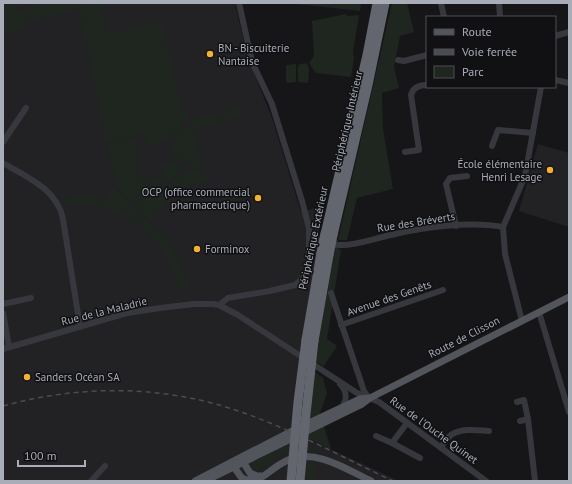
<svg xmlns="http://www.w3.org/2000/svg" width="572" height="484" viewBox="0 0 572 484" font-family="'PT Sans',sans-serif">
<style>
.built{fill:#222225;fill-rule:evenodd}
.green{fill:#1e261f}
.lines{fill:none;stroke-linecap:round;stroke-linejoin:round}
.minor{stroke:#37383d;stroke-width:6}
.major{stroke:#53555c;stroke-width:7}
.highway{stroke:#63666e;stroke-width:9}
.rail{stroke:#4a4c52;stroke-width:1.5;stroke-dasharray:5 4;stroke-linecap:butt}
.highway-bridge{stroke:#63666e;stroke-width:9}
.poi-dot{fill:#f2b134;stroke:#111113;stroke-width:1.5}
.labels{text-anchor:middle;stroke-width:3;stroke-linejoin:round;paint-order:stroke}
.poi-label{font-size:11px;fill:#a8adb8;stroke:#111113;text-anchor:start}
.street-label{font-size:11px;fill:#a8adb8;stroke:#111113}
</style>
<rect width="100%" height="100%" fill="#161618"/>
<g class="built">
<path d="M 3,3 L 235,3 L 247,56 L 272,118 L 301,212 L 325,205 L 318,235 L 338,240 L 323,312 L 314,371 L 307,438 L 399,481 L 3,481 ZM 289,429 L 307,446 L 280,434 Z"/>
<path d="M 538,144 L 569,153 L 569,227 L 519,211 Z"/>
</g>
<g class="green">
<path d="M 3,3 L 17,3 L 19,12 L 40,3 L 80,3 L 80,9 L 32,21 L 3,38 Z"/>
<path d="M 82,3 L 101,3 L 105,25 L 111,31 L 114,32 L 154,22 L 158,22 L 163,25 L 181,107 L 188,115 L 187,118 L 167,141 L 148,146 L 143,134 L 107,142 L 79,12 L 82,9 Z"/>
<path d="M 287,3 L 361,3 L 360,11 Z"/>
<path d="M 392,3 L 407,3 L 414,32 L 400,36 L 394,67 L 399,88 L 382,93 L 383,129 L 393,189 L 357,198 L 347,240 L 338,240 Z"/>
<path d="M 346,14 L 347,16 L 359,15 L 353,52 L 354,58 L 351,77 L 316,73 L 309,63 L 314,56 L 312,21 Z"/>
<path d="M 307,63 L 309,69 L 308,83 L 298,82 L 298,66 L 300,64 Z"/>
<path d="M 296,64 L 296,82 L 288,83 L 286,81 L 286,65 Z"/>
<path d="M 244,106 L 247,114 L 224,121 L 222,111 Z"/>
<path d="M 219,113 L 222,121 L 193,130 L 204,167 L 193,169 L 172,150 L 171,147 L 171,143 L 190,121 L 194,118 Z"/>
<path d="M 133,138 L 140,164 L 134,166 L 138,177 L 142,176 L 149,196 L 130,203 L 118,187 L 108,144 Z"/>
<path d="M 172,157 L 178,162 L 180,167 C 176,178 162,189 150,184 L 145,175 L 150,174 L 152,180 L 163,176 L 160,166 L 173,162 Z"/>
<path d="M 185,170 L 195,174 L 205,172 L 208,181 L 177,190 L 152,221 L 146,218 L 132,204 L 150,197 L 152,199 L 166,195 L 166,186 C 175,182 180,177 185,170 Z"/>
<path d="M 114,187 L 134,210 L 167,237 L 176,255 L 189,287 L 180,290 C 176,275 168,259 159,247 C 153,239 142,232 139,223 C 114,208 92,202 64,205 L 62,199 L 82,196 L 110,199 L 106,190 Z"/>
<path d="M 336,247 L 341,250 L 327,339 L 337,346 L 324,366 L 316,362 L 323,312 Z"/>
<path d="M 314,371 L 323,378 L 327,393 L 320,413 L 331,449 L 307,438 Z"/>
<path d="M 294,441 L 322,453 C 305,450 290,450 275,459 C 270,462 265,467 259,470 L 256,470 L 253,467 L 253,461 Z"/>
<path d="M 306,463 L 316,465 L 315,481 L 305,481 Z"/>
</g>
<g class="lines">
<g class="minor">
<path d="M 441,3 L 444,17"/>
<path d="M 499,3 L 500,17"/>
<path d="M 555,36 L 569,32"/>
<path d="M 398,60 L 404,61 L 427,55"/>
<path d="M 555,80 L 569,83"/>
<path d="M 3,142 L 26,108"/>
<path d="M 492,146 L 498,130 L 533,133"/>
<path d="M 405,152 L 419,150 L 411,95 C 413,87 420,85 427,85"/>
<path d="M 3,163 C 27,177 57,189 63,219 L 80,327"/>
<path d="M 456,226 L 446,184 L 450,178 L 467,176"/>
<path d="M 310,239 C 320,240 330,245 340,245 C 355,246 376,238 391,235 C 423,227 470,221 503,227"/>
<path d="M 331,293 L 364,391 L 368,397"/>
<path d="M 3,304 L 31,298"/>
<path d="M 219,305 L 228,298 L 270,291 L 295,285 L 305,276 L 308,270 L 309,260 L 309,228 L 302,201 L 272,104 L 252,62 L 239,3"/>
<path d="M 539,312 L 569,412"/>
<path d="M 3,313 L 9,347"/>
<path d="M 522,321 L 505,254 L 503,227 L 525,176 L 541,87"/>
<path d="M 341,325 L 443,290"/>
<path d="M 3,349 L 127,313 L 160,308 L 194,304 L 213,304 L 219,305 L 238,315 L 357,393 L 379,402 L 486,481"/>
<path d="M 340,384 C 348,392 347,400 341,409"/>
<path d="M 517,402 L 524,400 L 528,419"/>
<path d="M 520,421 L 528,419 L 535,481"/>
<path d="M 376,436 L 392,443 L 407,423"/>
<path d="M 392,443 L 420,458"/>
<path d="M 441,447 C 444,443 447,438 451,435 C 461,428 477,430 489,431"/>
<path d="M 91,481 L 105,466"/>
</g>
<g class="major">
<path d="M 243,462 L 250,473 L 257,476"/>
<path d="M 234,467 L 241,477 L 247,481"/>
<path d="M 195,481 L 290,432 L 360,399 L 369,398"/>
<path d="M 205,481 L 362,404 L 370,398 L 569,297"/>
<path d="M 247,481 L 252,477 L 256,478 L 260,476"/>
<path d="M 255,481 C 266,476 275,466 286,461 C 314,447 346,469 371,481"/>
</g>
<g class="highway">
<path d="M 325,234 L 367,55 L 377,3"/>
<path d="M 333,235 L 368,85 L 385,3"/>
<path d="M 306,340 L 321,253"/>
<path d="M 314,341 L 329,255"/>
</g>
<path class="rail" d="M 3,406 C 82,384 167,385 244,413 C 295,431 344,458 393,481"/>
<g class="highway-bridge">
<path d="M 321,253 L 325,234"/>
<path d="M 329,255 L 333,235"/>
<path d="M 291,481 L 298,402 L 306,340"/>
<path d="M 300,481 L 306,414 L 314,341"/>
</g>
</g>
<g class="poi-dot">
<circle cx="210" cy="54" r="4"/>
<circle cx="550" cy="170" r="4"/>
<circle cx="258" cy="198" r="4"/>
<circle cx="197" cy="249" r="4"/>
<circle cx="27" cy="377" r="4"/>
</g>
<g class="labels">
<g class="poi-label">
<text x="218" y="52">BN - Biscuiterie<tspan x="218" dy="13">Nantaise</tspan></text>
<text x="542" y="168" text-anchor="end">École élémentaire<tspan x="542" dy="13">Henri Lesage</tspan></text>
<text x="250" y="196" text-anchor="end">OCP (office commercial<tspan x="250" dy="13">pharmaceutique)</tspan></text>
<text x="205" y="253">Forminox</text>
<text x="35" y="381">Sanders Océan SA</text>
</g>
<g class="street-label">
<text transform="translate(347 121) rotate(-77)" y="4">Périphérique Intérieur</text>
<text transform="translate(416 222) rotate(-9)" y="4">Rue des Bréverts</text>
<text transform="translate(313 238) rotate(-78)" y="4">Périphérique Extérieur</text>
<text transform="translate(389 298) rotate(-19)" y="4">Avenue des Genêts</text>
<text transform="translate(104 311) rotate(-14)" y="4">Rue de la Maladrie</text>
<text transform="translate(464 337) rotate(-27)" y="4">Route de Clisson</text>
<text transform="translate(434 430) rotate(36)" y="4">Rue de l'Ouche Quinet</text>
</g>
</g>
<rect width="572" height="484" fill="none" stroke="#a8adb8" stroke-width="8"/>
<rect x="426" y="16" width="130" height="72" fill="#111113" stroke="#4d4f55"/>
<rect x="434" y="29" width="20" height="6" fill="#53555c" stroke="#4d4f55"/>
<text x="462" y="36" font-size="12" fill="#a8adb8">Route</text>
<rect x="434" y="49" width="20" height="6" fill="#4a4c52" stroke="#4d4f55"/>
<text x="462" y="56" font-size="12" fill="#a8adb8">Voie ferrée</text>
<rect x="434" y="66" width="20" height="12" fill="#1e261f" stroke="#4d4f55"/>
<text x="462" y="76" font-size="12" fill="#a8adb8">Parc</text>
<path d="M18 460v6h67v-6" fill="none" stroke="#a8adb8" stroke-width="2"/>
<text x="24" y="460" font-size="12" fill="#a8adb8" stroke="#111113" stroke-width="3" paint-order="stroke">100 m</text>
</svg>
